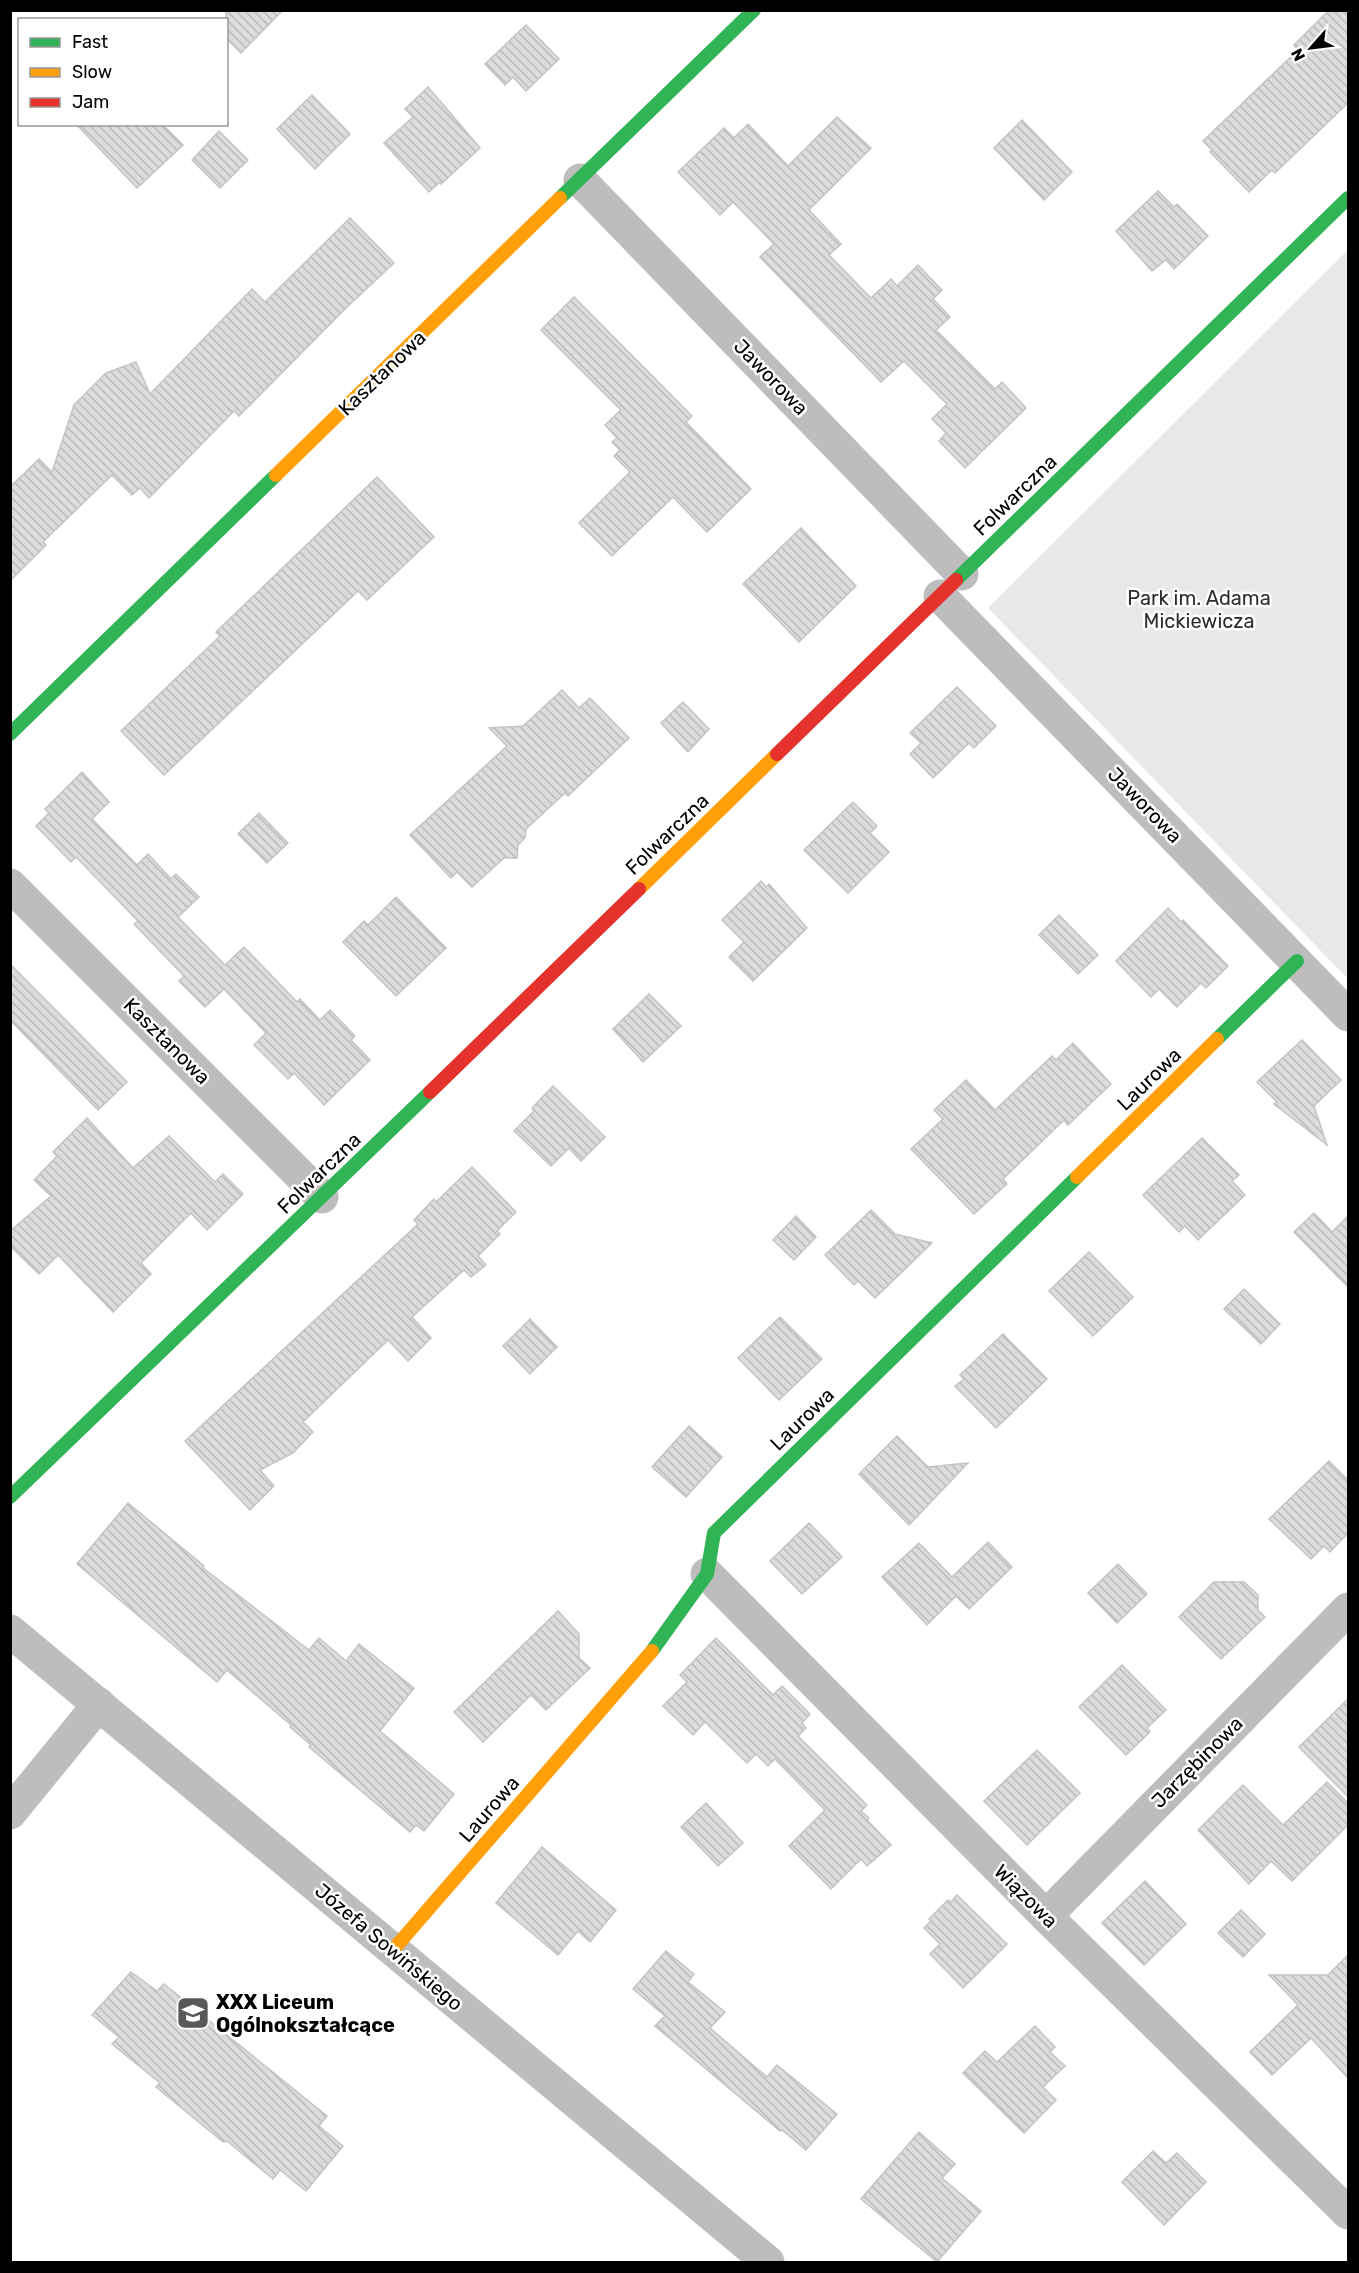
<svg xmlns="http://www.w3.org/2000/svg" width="1359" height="2273" viewBox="0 0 1359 2273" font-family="Rubik,sans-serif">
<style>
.green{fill:#e8e8e8}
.building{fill:url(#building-back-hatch);stroke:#c4c4c4;stroke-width:1.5}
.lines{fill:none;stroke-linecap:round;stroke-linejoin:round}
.street{stroke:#bdbdbd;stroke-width:33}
.fast{stroke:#30b455;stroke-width:14}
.slow{stroke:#ff9f0a;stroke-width:14}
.jam{stroke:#e5322d;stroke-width:14}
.labels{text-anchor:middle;stroke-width:5;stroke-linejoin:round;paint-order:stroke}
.street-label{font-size:20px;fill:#000;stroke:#fff}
.park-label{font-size:20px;fill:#2d2d2d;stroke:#fff}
.poi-label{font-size:20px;font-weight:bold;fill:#000;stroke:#fff;text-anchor:start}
</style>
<defs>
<pattern id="building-back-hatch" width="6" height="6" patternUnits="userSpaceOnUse" patternTransform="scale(1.5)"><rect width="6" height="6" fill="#dcdcdc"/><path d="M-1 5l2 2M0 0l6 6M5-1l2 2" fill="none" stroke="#bbb"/></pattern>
</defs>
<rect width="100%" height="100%" fill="#fff"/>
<path class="green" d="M 1348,250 L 1348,979 L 988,608 Z"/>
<g class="building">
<path d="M 226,10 L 283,10 L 241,53 L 226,38 Z"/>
<path d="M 1329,10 L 1348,10 L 1348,103 L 1275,173 L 1272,170 L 1249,192 L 1210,152 L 1212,150 L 1203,141 L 1298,50 L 1294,45 Z"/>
<path d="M 526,25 L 559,59 L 526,91 L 513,77 L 505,85 L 485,64 Z"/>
<path d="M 428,87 L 480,148 L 441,184 L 440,182 L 429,192 L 384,143 L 413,117 L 405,109 Z"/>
<path d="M 312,95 L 350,134 L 315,169 L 277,129 Z"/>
<path d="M 837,117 L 871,148 L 809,210 L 841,244 L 829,255 L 871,298 L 891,279 L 897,286 L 918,265 L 942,290 L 933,299 L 950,317 L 936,330 L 995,389 L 1002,382 L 1026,408 L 965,468 L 939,441 L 946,433 L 932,419 L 947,404 L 904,361 L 881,382 L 760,257 L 774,244 L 733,202 L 720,215 L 678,172 L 724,128 L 734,138 L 748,124 L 788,166 Z"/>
<path d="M 1022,120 L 1072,172 L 1044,200 L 994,148 Z"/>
<path d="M 76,124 L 162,124 L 183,145 L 137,188 Z"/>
<path d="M 219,131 L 248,160 L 220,188 L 192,160 Z"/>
<path d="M 1158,191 L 1174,207 L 1177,204 L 1208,236 L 1174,269 L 1166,260 L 1152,271 L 1116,231 Z"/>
<path d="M 350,218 L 394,263 L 344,310 L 239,416 L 234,411 L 149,498 L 140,488 L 132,495 L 112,475 L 43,542 L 46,545 L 10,581 L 10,487 L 39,459 L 52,472 L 74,405 L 106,373 L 136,362 L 150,394 L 252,289 L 265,302 Z"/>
<path d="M 574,297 L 692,416 L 686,422 L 751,489 L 707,532 L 673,497 L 612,556 L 579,523 L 630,472 L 614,456 L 620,450 L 612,442 L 617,438 L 605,425 L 621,410 L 541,330 Z"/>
<path d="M 377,477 L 434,537 L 367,600 L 358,591 L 164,775 L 121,731 L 220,636 L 216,632 Z"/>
<path d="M 801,528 L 856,586 L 799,642 L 743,584 Z"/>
<path d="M 957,687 L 996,726 L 974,748 L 969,743 L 933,778 L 910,754 L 921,743 L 910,733 Z"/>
<path d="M 562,690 L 579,708 L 590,698 L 629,738 L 568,796 L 565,793 L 526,829 L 525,838 L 518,845 L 517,858 L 504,858 L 472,887 L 457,872 L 451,878 L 410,835 L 507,746 L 489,728 L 523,726 Z"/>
<path d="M 683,702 L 709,729 L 688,752 L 661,723 Z"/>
<path d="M 82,772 L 109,802 L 92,819 L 137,865 L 148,854 L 171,879 L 176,874 L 199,897 L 178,917 L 225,965 L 244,947 L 297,1002 L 300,999 L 320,1020 L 330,1010 L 355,1036 L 351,1040 L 370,1060 L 324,1105 L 294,1073 L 288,1079 L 254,1045 L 266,1033 L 224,989 L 205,1007 L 179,981 L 184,976 L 134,924 L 138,921 L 76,857 L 71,862 L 36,826 L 49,813 L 45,809 Z"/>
<path d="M 853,802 L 877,826 L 870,833 L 889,852 L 848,893 L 804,850 Z"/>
<path d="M 259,813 L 288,843 L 267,863 L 238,834 Z"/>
<path d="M 761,881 L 766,887 L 769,884 L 807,928 L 753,981 L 729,957 L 744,942 L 722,920 Z"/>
<path d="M 396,897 L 446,948 L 396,996 L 343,942 L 364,921 L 368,925 Z"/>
<path d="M 1168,908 L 1181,922 L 1183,920 L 1228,966 L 1206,988 L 1201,983 L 1177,1007 L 1159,989 L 1151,997 L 1116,961 Z"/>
<path d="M 1059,915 L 1098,955 L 1078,974 L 1039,935 Z"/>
<path d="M 10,964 L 127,1082 L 98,1110 L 10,1020 Z"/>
<path d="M 649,994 L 681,1026 L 643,1062 L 613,1029 Z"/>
<path d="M 1302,1040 L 1341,1080 L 1314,1106 L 1327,1145 L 1274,1104 L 1277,1102 L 1257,1082 Z"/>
<path d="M 1073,1043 L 1111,1084 L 1068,1125 L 1064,1120 L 1003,1179 L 1007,1184 L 974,1214 L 911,1149 L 943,1119 L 934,1110 L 966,1080 L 995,1110 L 1052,1056 L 1056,1060 Z"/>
<path d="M 553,1086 L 605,1137 L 581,1161 L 569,1148 L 551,1166 L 514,1131 L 534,1111 L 532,1108 Z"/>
<path d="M 87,1118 L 133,1168 L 169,1136 L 215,1182 L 223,1174 L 243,1194 L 207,1230 L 191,1213 L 141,1263 L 151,1274 L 113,1312 L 58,1255 L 39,1274 L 10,1246 L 10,1231 L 51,1196 L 34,1180 L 57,1156 L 53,1152 Z"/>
<path d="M 1202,1138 L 1239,1175 L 1232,1181 L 1245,1195 L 1198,1240 L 1185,1226 L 1179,1232 L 1143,1195 Z"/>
<path d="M 472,1167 L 516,1212 L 497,1231 L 500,1234 L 478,1256 L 486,1265 L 471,1277 L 464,1270 L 412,1317 L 431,1338 L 408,1361 L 388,1340 L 303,1422 L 313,1432 L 293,1453 L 260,1470 L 274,1486 L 250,1510 L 185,1441 L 418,1224 L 414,1220 L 434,1199 L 436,1202 Z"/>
<path d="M 871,1210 L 895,1234 L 932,1243 L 875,1298 L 858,1281 L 854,1285 L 825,1255 Z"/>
<path d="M 1314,1213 L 1332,1232 L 1348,1216 L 1348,1287 L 1294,1232 Z"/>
<path d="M 796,1216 L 816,1237 L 794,1260 L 773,1240 Z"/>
<path d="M 1089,1252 L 1133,1297 L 1093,1336 L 1049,1291 Z"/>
<path d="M 1244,1289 L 1280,1324 L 1261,1344 L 1224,1309 Z"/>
<path d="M 780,1317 L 822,1359 L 779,1400 L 738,1358 Z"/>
<path d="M 530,1319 L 557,1347 L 530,1374 L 503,1346 Z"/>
<path d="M 1003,1334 L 1047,1379 L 996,1428 L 955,1386 L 964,1379 L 960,1375 Z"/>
<path d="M 689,1426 L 722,1457 L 686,1497 L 652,1467 Z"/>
<path d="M 897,1436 L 928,1467 L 968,1463 L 909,1525 L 859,1474 Z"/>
<path d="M 1329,1461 L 1348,1480 L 1348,1533 L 1330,1552 L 1324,1546 L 1311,1559 L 1269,1519 Z"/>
<path d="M 128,1503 L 204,1566 L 203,1568 L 309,1650 L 319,1638 L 346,1661 L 359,1644 L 414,1688 L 380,1731 L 454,1794 L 424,1831 L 416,1825 L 410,1832 L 309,1747 L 311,1745 L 290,1727 L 291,1725 L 227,1670 L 217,1682 L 77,1564 Z"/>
<path d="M 809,1523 L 842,1557 L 802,1594 L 770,1561 Z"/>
<path d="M 988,1542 L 1012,1567 L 969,1609 L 956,1596 L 927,1625 L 882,1577 L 919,1543 L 952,1577 Z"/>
<path d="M 1118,1564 L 1147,1594 L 1117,1623 L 1088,1593 Z"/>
<path d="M 1214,1582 L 1244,1582 L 1258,1595 L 1258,1610 L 1265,1617 L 1221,1659 L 1179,1617 Z"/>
<path d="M 558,1611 L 579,1634 L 579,1658 L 590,1668 L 546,1710 L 531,1695 L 483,1742 L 454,1712 Z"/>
<path d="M 716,1638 L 773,1695 L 782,1686 L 810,1714 L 802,1723 L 806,1728 L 798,1736 L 867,1805 L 861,1811 L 869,1818 L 867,1820 L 891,1845 L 867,1866 L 861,1859 L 831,1889 L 789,1846 L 825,1810 L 775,1759 L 768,1766 L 756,1754 L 747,1763 L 705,1722 L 693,1735 L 663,1706 L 687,1682 L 680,1675 Z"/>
<path d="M 1122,1665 L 1166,1710 L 1147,1728 L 1150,1732 L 1126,1755 L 1079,1707 Z"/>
<path d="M 1348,1699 L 1348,1797 L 1299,1747 Z"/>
<path d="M 1037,1750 L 1080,1793 L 1027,1845 L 984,1801 Z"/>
<path d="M 1327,1782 L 1348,1803 L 1348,1825 L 1292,1881 L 1271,1861 L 1249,1884 L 1198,1830 L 1243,1785 L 1283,1825 Z"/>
<path d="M 706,1803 L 743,1843 L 718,1866 L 681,1827 Z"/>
<path d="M 542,1847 L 616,1910 L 590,1942 L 578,1931 L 558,1955 L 496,1903 Z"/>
<path d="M 1145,1881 L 1186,1924 L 1144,1965 L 1102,1923 Z"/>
<path d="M 957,1895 L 1007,1944 L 963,1988 L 930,1954 L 940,1944 L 924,1928 L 931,1921 L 929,1919 L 948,1900 L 951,1902 Z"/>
<path d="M 1241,1910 L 1265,1934 L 1243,1957 L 1218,1933 Z"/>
<path d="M 666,1951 L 694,1974 L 688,1982 L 725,2012 L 710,2028 L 767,2077 L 777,2065 L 837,2114 L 806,2150 L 782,2130 L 780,2131 L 655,2026 L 665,2016 L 633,1989 Z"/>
<path d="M 1348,1955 L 1348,2078 L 1311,2038 L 1272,2075 L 1250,2052 L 1298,2005 L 1269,1975 L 1328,1975 Z"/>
<path d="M 131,1972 L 157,1991 L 164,1984 L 327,2116 L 319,2126 L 343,2146 L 306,2191 L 280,2170 L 273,2179 L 227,2141 L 223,2142 L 156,2087 L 160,2083 L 112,2044 L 119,2037 L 92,2015 Z"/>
<path d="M 1035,2026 L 1055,2047 L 1050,2052 L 1065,2066 L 1043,2087 L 1056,2100 L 1024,2133 L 963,2073 L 985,2051 L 997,2062 Z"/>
<path d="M 919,2132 L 955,2164 L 942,2178 L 981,2211 L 937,2262 L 861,2199 Z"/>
<path d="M 1153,2151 L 1166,2163 L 1177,2153 L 1206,2182 L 1164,2225 L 1122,2182 Z"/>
</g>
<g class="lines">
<g class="street">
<path d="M 580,180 L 962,574"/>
<path d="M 940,596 L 1348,1015"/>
<path d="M 10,885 L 322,1197"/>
<path d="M 707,1574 L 1046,1916 L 1348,2213"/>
<path d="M 10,1631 L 768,2262"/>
<path d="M 10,1813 L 99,1704"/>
<path d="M 1046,1916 L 1348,1609"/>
</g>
<g class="fast">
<path d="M 560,198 L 754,10"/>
<path d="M 956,580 L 1348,198"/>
<path d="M 10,734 L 276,475"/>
<path d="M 1217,1039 L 1297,961"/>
<path d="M 10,1497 L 430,1092"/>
<path d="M 652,1651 L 707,1574 L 714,1533 L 1077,1177"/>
</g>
<g class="slow">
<path d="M 276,475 L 560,198"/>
<path d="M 639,889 L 777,754"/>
<path d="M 1077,1177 L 1217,1039"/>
<path d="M 393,1950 L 652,1651"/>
</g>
<g class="jam">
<path d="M 777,754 L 956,580"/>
<path d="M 430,1092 L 639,889"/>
</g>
</g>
<defs>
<g id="school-square" transform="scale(1.725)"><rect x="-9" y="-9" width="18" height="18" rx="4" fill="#595959" stroke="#fff"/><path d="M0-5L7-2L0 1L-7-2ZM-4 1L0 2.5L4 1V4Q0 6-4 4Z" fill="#fff"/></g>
</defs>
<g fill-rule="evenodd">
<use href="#school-square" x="193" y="2013"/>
</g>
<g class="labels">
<g class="street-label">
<text transform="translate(382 373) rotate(-44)" y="7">Kasztanowa</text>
<text transform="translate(771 377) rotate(46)" y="7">Jaworowa</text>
<text transform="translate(1015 495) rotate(-44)" y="7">Folwarczna</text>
<text transform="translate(1145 805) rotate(46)" y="7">Jaworowa</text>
<text transform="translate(667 834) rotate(-44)" y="7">Folwarczna</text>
<text transform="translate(167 1041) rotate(45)" y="7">Kasztanowa</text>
<text transform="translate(1149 1079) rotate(-44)" y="7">Laurowa</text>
<text transform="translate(319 1173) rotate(-44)" y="7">Folwarczna</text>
<text transform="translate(802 1419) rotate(-44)" y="7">Laurowa</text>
<text transform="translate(1197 1762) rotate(-45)" y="7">Jarzębinowa</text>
<text transform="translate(489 1809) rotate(-49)" y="7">Laurowa</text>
<text transform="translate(1026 1896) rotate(45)" y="7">Wiązowa</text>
<text transform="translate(389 1947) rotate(40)" y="7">Józefa Sowińskiego</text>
</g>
<g class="park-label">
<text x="1199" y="605">Park im. Adama<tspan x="1199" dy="23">Mickiewicza</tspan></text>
</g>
<g class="poi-label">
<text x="216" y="2009">XXX Liceum<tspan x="216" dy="23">Ogólnokształcące</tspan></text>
</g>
</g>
<rect width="1359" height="2273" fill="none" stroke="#000000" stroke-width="24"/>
<rect x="18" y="18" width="210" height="108" fill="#ffffff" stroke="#999999" stroke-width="1.5"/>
<rect x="30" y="38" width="30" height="9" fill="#30b455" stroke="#999999" stroke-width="1.5"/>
<text x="72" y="48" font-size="18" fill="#000000">Fast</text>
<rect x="30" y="68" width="30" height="9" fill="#ff9f0a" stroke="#999999" stroke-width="1.5"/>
<text x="72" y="78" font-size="18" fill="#000000">Slow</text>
<rect x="30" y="98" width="30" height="9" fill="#e5322d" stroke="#999999" stroke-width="1.5"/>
<text x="72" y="108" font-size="18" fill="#000000">Jam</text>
<g transform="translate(1311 48) rotate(242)" stroke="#ffffff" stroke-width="4.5" paint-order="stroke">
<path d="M0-4.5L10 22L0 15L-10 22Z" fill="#000000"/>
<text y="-9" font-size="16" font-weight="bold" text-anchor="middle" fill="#000000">N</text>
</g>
</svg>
